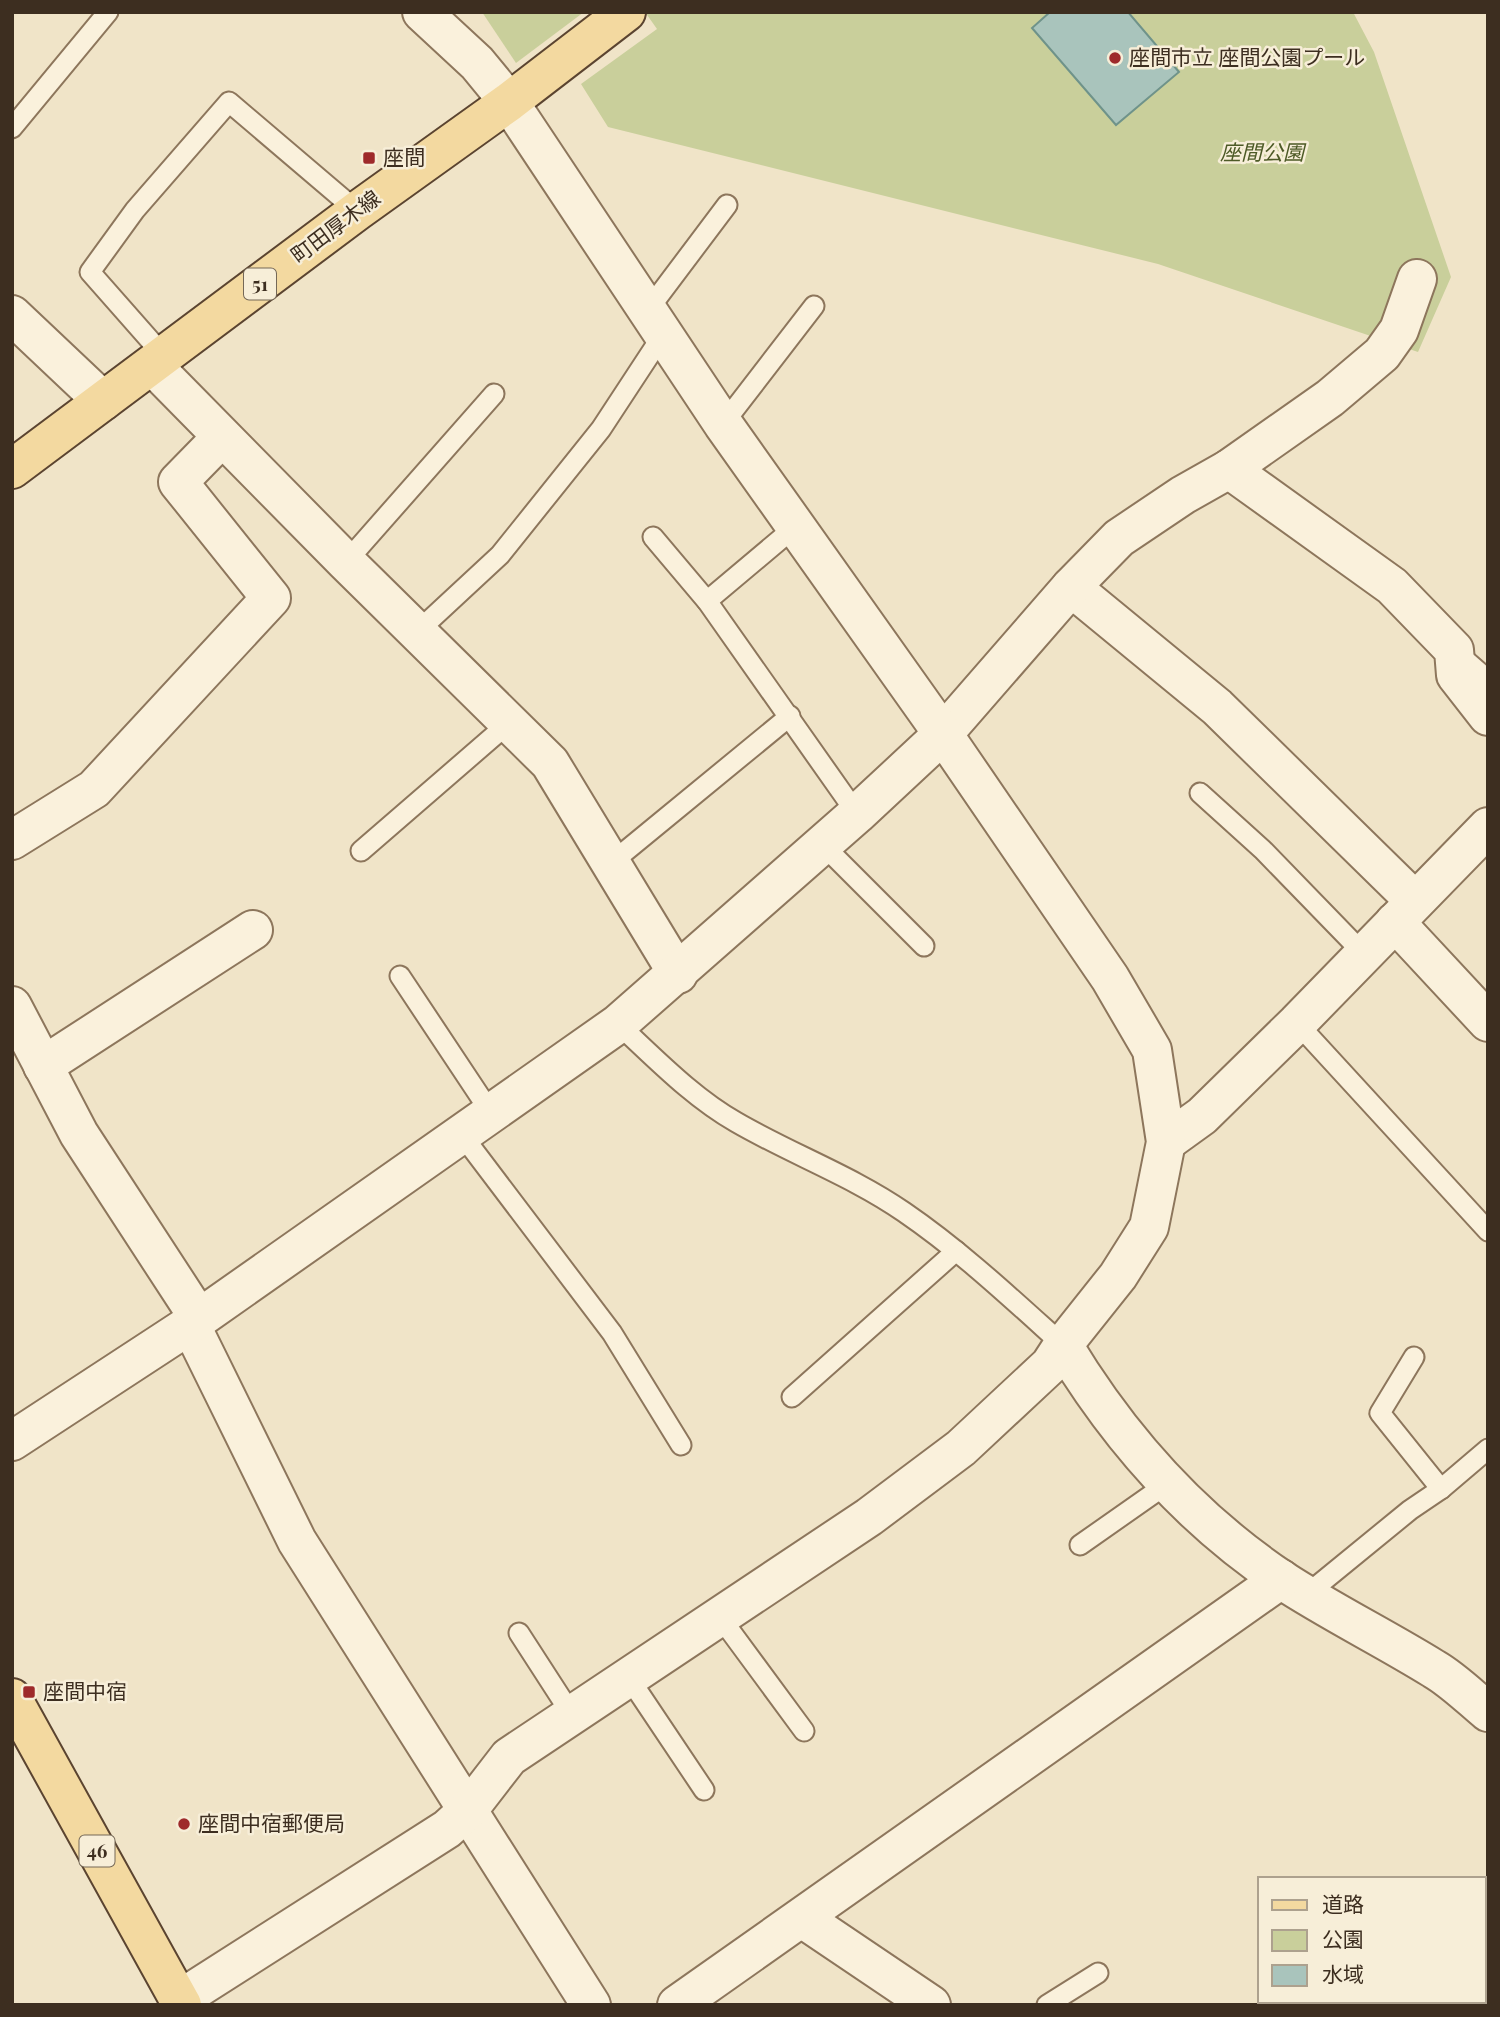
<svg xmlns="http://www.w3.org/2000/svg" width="1500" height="2017" viewBox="0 0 1500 2017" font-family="'Playfair Display','Noto Sans JP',serif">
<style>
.green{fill:#c9cf9b}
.water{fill:#a9c4bc;stroke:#6f938a;stroke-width:2}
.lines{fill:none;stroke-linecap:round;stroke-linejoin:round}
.lane-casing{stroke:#8d765c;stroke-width:23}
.street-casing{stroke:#8d765c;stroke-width:42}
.primary-casing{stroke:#5b4430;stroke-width:42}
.lane{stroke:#faf1dc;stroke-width:19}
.street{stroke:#faf1dc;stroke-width:38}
.primary{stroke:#f3d9a0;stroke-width:38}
.poi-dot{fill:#9e2a2b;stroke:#f7eed8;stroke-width:2.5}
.labels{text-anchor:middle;stroke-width:5;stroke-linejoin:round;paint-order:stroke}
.shield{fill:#f7eed8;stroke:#756857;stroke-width:2}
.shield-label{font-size:19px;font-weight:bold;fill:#3d2e20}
.poi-label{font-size:21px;fill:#3d2e20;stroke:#f7eed8;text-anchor:start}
.park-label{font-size:21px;font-style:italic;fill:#4d5a26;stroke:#f7eed8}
.street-label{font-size:21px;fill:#3d2e20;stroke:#f7eed8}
</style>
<rect width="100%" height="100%" fill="#f0e4c8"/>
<g class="green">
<path d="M 482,12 L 584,12 L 516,63 Z"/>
<path d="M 645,12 L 1353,12 L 1374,52 L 1451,277 L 1418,352 L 1158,264 L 608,127 L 581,84 L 657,29 Z"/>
</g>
<path class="water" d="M 1050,12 L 1128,12 L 1179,72 L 1116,125 L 1032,28 Z"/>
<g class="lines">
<g class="lane-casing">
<g id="lane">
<path d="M 12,128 L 108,12"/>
<path d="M 648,310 L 727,205"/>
<path d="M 164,356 L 90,272 L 135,210 L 229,102 L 357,211"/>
<path d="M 723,424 L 814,306"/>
<path d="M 653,537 L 707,601 L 857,814"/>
<path d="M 346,562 L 494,394"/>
<path d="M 707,601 L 795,527"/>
<path d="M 417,632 L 500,555 L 601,429 L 664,333"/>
<path d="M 1457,653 L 1488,680"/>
<path d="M 1200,793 L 1263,850 L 1363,953"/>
<path d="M 823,845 L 924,946"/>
<path d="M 361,851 L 510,722"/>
<path d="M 611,863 L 790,716"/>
<path d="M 400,976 L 491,1113"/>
<path d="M 1297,1023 L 1488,1231"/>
<path d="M 618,1024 C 655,1058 692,1097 736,1122 C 791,1154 852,1176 904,1212 C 961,1251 1012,1299 1063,1345"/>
<path d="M 462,1135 L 612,1333 L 681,1445"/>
<path d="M 1414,1357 L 1380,1413 L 1441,1489"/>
<path d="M 792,1397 L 956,1251"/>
<path d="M 1080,1545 L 1167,1484"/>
<path d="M 1306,1595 L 1410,1510 L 1441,1489 L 1488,1449"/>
<path d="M 720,1617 L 804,1731"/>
<path d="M 519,1633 L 572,1715"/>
<path d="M 629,1678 L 704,1790"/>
<path d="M 1047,2005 L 1098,1973"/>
</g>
</g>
<g class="street-casing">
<g id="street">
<path d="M 12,315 L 103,401"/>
<path d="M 152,365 L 346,562 L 550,763 L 678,974"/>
<path d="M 1229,469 L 1392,586 L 1454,650 L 1456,675 L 1488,716"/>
<path d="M 1071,587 L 1217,707 L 1415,901"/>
<path d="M 12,840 L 94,789 L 271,598 L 178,482 L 222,437"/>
<path d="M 1395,922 L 1488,1022"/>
<path d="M 12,1006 L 79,1134 L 193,1309 L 196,1336 L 297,1541 L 591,2005"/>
<path d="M 43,1066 L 253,930"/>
<path d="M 1166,1142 L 1202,1116 L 1297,1023 L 1488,827"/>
<path d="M 1063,1345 C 1119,1438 1191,1519 1282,1580 C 1331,1612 1384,1638 1434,1669 C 1453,1680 1470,1697 1488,1712"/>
<path d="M 12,1441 L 194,1322 L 618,1024 L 857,814 L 943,734 L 1071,587 L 1119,538 L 1183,495 L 1229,469 L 1330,398 L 1382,354 L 1399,330 L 1417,279"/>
<path d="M 802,1918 L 931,2005"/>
<path d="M 179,2000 L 447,1829 L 468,1810 L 509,1757 L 869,1517 L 961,1448 L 1050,1365 L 1063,1345 L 1118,1276 L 1149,1227 L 1166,1142 L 1152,1050 L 1110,978 L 943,734 L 723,424 L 509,102 L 477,63 L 422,12"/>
<path d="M 677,2005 L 1281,1579"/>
</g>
</g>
<g class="primary-casing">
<g id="primary">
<path d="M 12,469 L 357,211 L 509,102 L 626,12"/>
<path d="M 12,1698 L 182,2005"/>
</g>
</g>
<use href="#lane" class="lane"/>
<use href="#street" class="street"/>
<use href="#primary" class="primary"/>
</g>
<g class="poi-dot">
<circle cx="1115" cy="58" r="7"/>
<rect x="362" y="151" width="14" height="14" rx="3.5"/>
<rect x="22" y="1685" width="14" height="14" rx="3.5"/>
<circle cx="184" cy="1824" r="7"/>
</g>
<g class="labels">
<g class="shield">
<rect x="244" y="268.5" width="32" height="31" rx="5"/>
<rect x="79.5" y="1835.5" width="35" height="31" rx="5"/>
</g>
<g class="shield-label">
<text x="260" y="291">51</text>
<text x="97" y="1858">46</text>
</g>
<g class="poi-label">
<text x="1129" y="65">座間市立 座間公園プール</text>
<text x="383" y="165">座間</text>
<text x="43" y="1699">座間中宿</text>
<text x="198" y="1831">座間中宿郵便局</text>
</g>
<g class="park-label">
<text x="1262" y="160">座間公園</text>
</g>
<g class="street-label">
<text transform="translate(336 227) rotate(-37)" y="7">町田厚木線</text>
</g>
</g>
<rect width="1500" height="2017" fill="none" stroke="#3d2e20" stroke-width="28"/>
<rect x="1258" y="1877" width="228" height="126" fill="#f7eed8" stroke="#ada18e" stroke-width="2"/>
<rect x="1272" y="1900" width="35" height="10" fill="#f3d9a0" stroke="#ada18e" stroke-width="2"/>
<text x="1322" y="1912" font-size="21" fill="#3d2e20">道路</text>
<rect x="1272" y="1930" width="35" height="21" fill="#c9cf9b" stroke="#ada18e" stroke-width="2"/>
<text x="1322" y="1947" font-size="21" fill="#3d2e20">公園</text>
<rect x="1272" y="1965" width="35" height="21" fill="#a9c4bc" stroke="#ada18e" stroke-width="2"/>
<text x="1322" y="1982" font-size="21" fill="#3d2e20">水域</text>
</svg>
